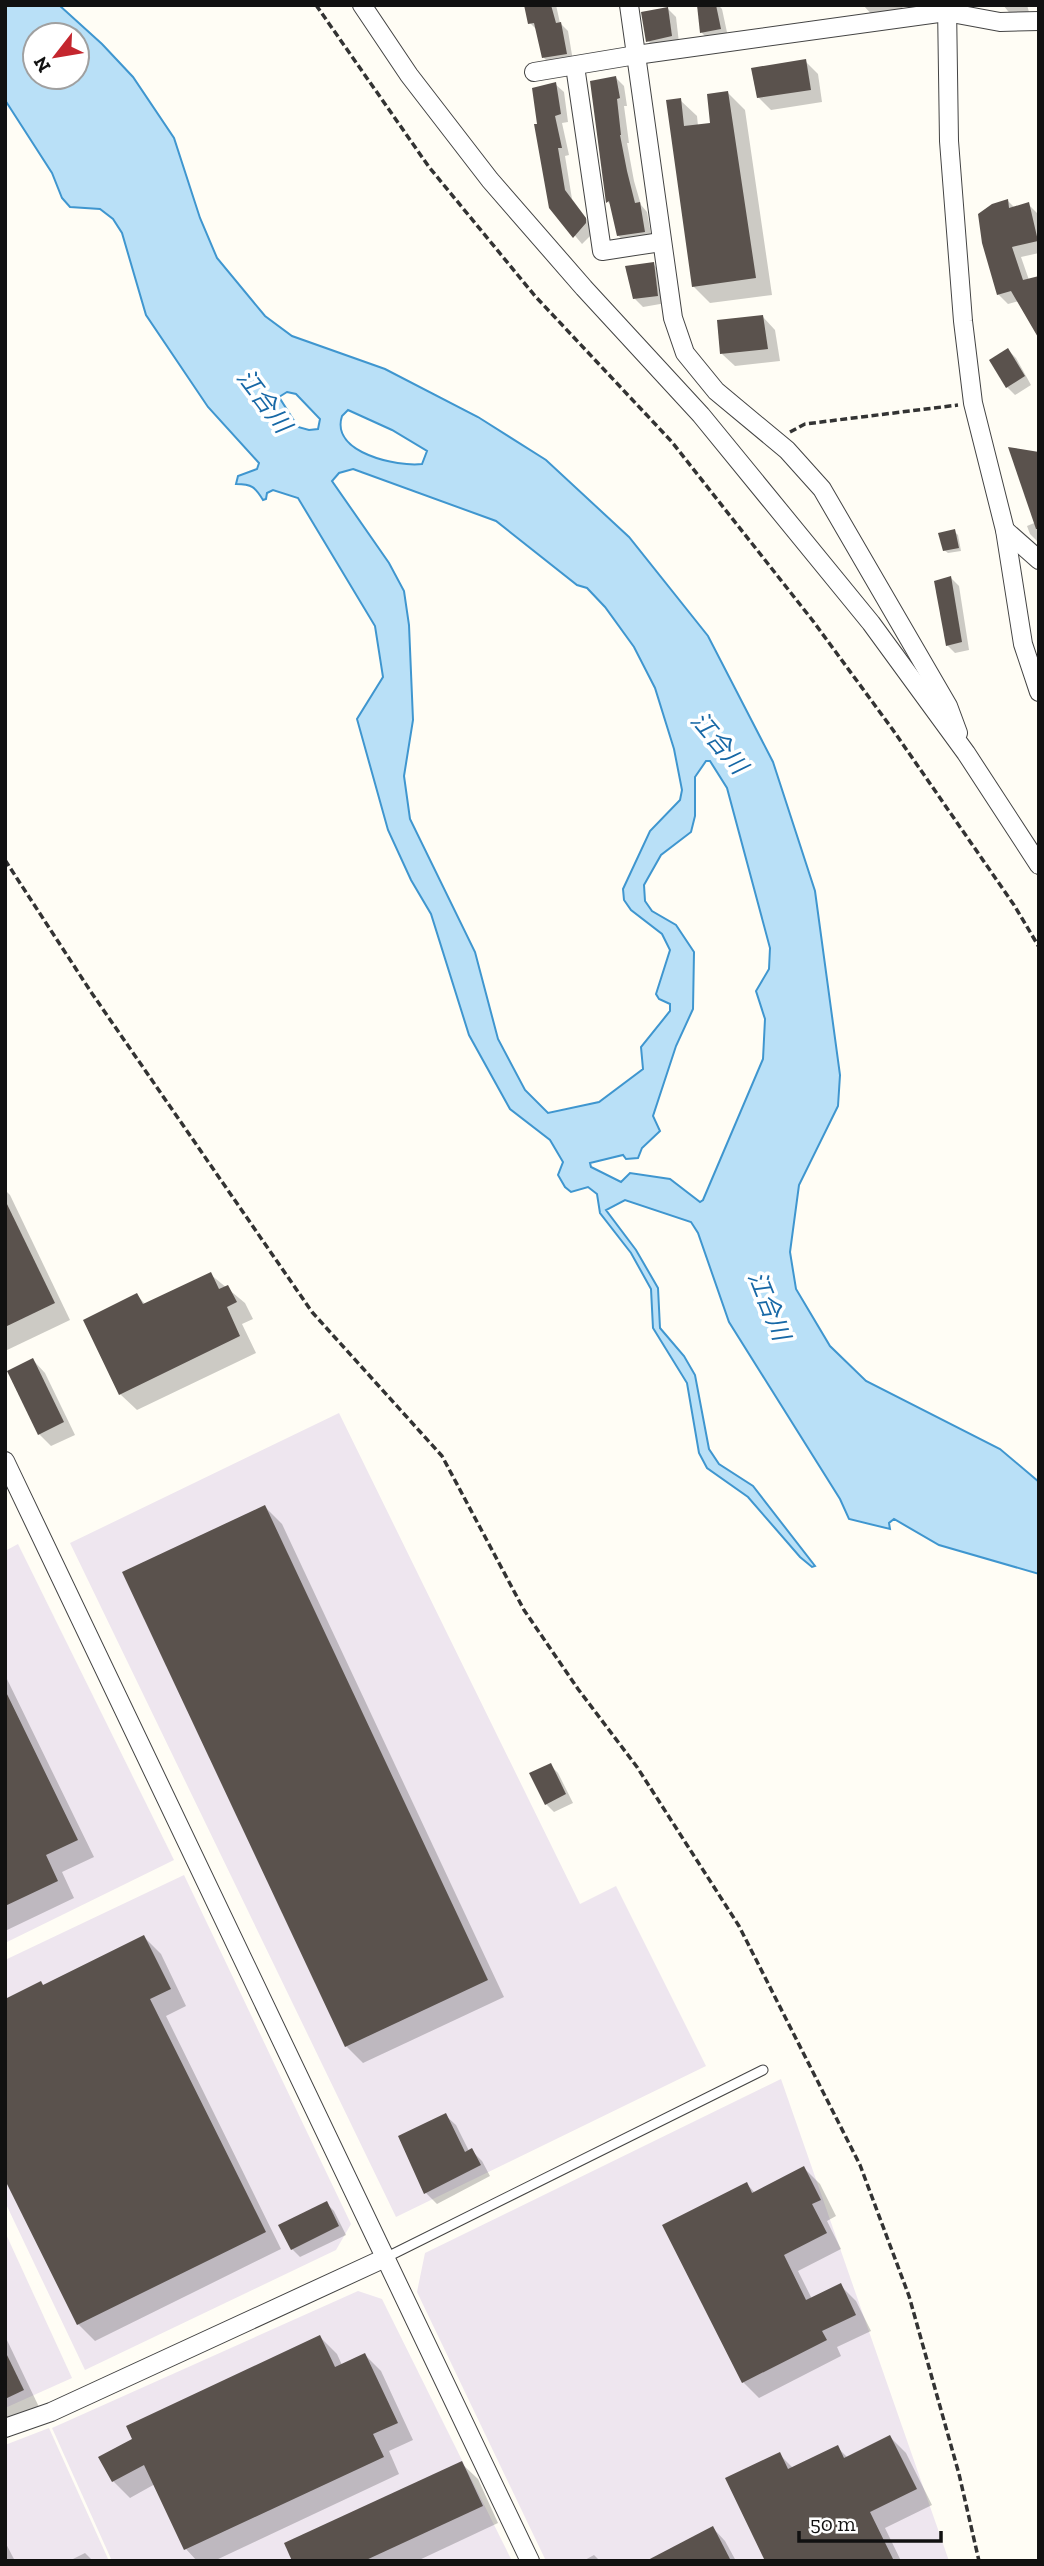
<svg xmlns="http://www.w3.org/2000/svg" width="1044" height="2566" viewBox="0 0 1044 2566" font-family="'Zilla Slab','Noto Sans JP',serif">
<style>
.industrial{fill:#eee6ef}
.water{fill:#b9e0f7;stroke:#3f96cf;stroke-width:2;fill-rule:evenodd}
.shadow{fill:#0003}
.building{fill:#5a524d}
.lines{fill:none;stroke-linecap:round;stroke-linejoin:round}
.service-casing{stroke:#444;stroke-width:11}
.minor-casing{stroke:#444;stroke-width:20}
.path{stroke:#333;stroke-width:3.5;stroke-dasharray:7 3.5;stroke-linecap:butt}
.service{stroke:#fff;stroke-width:9}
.minor{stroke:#fff;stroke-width:18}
.labels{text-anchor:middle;stroke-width:7;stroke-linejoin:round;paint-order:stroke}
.water-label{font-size:24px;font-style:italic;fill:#1768a6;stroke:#fff}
</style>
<rect width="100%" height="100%" fill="#fffdf5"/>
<g class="industrial">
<path d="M 339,1413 L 580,1904 L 616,1886 L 706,2066 L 396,2217 L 70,1543 Z"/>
<path d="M 18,1544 L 174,1860 L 5,1943 L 5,1551 Z"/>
<path d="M 184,1875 L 351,2224 L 336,2250 L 85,2370 L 5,2202 L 5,1960 Z"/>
<path d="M 781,2079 L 949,2561 L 546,2561 L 417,2292 L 425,2253 Z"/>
<path d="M 5,2232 L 72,2378 L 5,2408 Z"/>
<path d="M 358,2291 L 382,2299 L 512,2561 L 112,2561 L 52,2428 Z"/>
<path d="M 49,2428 L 109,2561 L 5,2561 L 5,2445 Z"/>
</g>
<path class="water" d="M 5,5 L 59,5 L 102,44 L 133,77 L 174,138 L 200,218 L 217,258 L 265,316 L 292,336 L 385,369 L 478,417 L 546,460 L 629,537 L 708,636 L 773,762 L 815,891 L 840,1075 L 838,1106 L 799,1185 L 790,1252 L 796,1289 L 830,1346 L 866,1381 L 1000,1449 L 1039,1482 L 1039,1574 L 939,1545 L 894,1519 L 889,1523 L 890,1529 L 849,1519 L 840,1499 L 729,1322 L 698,1233 L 691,1222 L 625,1200 L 606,1210 L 636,1250 L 658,1288 L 660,1328 L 684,1356 L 695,1375 L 709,1449 L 719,1464 L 753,1486 L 815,1566 L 812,1567 L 800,1557 L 748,1497 L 707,1468 L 699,1453 L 687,1383 L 653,1328 L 651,1289 L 631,1253 L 600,1213 L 597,1194 L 588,1187 L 571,1192 L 565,1187 L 558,1175 L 563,1162 L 550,1140 L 510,1109 L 469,1035 L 431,914 L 411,880 L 388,830 L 357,719 L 383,677 L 375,626 L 298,498 L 273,490 L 267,493 L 266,499 L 263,500 C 255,487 252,484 236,484 L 238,476 L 257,469 L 259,463 L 208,407 L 146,315 L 122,233 L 113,219 L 100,209 L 70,207 L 62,198 L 52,173 L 5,100 ZM 35,35 L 77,35 L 77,77 L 35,77 ZM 287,392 L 296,394 L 320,419 L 318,429 L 309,430 L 298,427 L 279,397 ZM 348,410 L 392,430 L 427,451 L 422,464 C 398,467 330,453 342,416 ZM 353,469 L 496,521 L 577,585 L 587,588 L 605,607 L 634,647 L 655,688 L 674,749 L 682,790 L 680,800 L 650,831 L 623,889 L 624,900 L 631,910 L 662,934 L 670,950 L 656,994 L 659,999 L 670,1004 L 670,1011 L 641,1047 L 643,1069 L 599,1102 L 548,1113 L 525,1090 L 498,1039 L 475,952 L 410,819 L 404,776 L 413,720 L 409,625 L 404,591 L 389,563 L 332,481 L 339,473 ZM 706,761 L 710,761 L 727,788 L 770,948 L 769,969 L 756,991 L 765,1019 L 763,1059 L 703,1200 L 700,1202 L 670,1179 L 630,1173 L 621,1182 L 591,1167 L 590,1163 L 623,1155 L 626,1159 L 638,1158 L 642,1148 L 660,1131 L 653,1116 L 676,1046 L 693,1009 L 694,952 L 676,925 L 652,911 L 645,901 L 644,885 L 661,855 L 691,832 L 695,816 L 695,777 Z"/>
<g class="shadow">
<path d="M 526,5 L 556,5 L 560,23 L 568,31 L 573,61 L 551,65 L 544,58 L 538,31 L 530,23 Z"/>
<path d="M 718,5 L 722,9 L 728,37 L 710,41 L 702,33 L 699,6 Z"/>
<path d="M 902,5 L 904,15 L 876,19 L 863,5 Z"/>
<path d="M 1003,5 L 1027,5 L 1029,12 L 1012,16 Z"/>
<path d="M 668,9 L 676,17 L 679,43 L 656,49 L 648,41 Z"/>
<path d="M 805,61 L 818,74 L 822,102 L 771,110 L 758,97 Z"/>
<path d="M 616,78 L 624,86 L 627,106 L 624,106 L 629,143 L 627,143 L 634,181 L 641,205 L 647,212 L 652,240 L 626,244 L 618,235 L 611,205 L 608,202 L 592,82 Z"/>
<path d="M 555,84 L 564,92 L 568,122 L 562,123 L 569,155 L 565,156 L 572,199 L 593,228 L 594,232 L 582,244 L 551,207 Z"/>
<path d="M 728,93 L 745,110 L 772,295 L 710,303 L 693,286 L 680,100 L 697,116 L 698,126 L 712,124 Z"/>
<path d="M 1008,201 L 1015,208 L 1028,204 L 1039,215 L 1039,253 L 1021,257 L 1029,280 L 1019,301 L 1008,304 L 998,294 Z"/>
<path d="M 653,264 L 661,272 L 666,303 L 643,307 L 635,299 Z"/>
<path d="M 763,317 L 775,330 L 780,361 L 735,366 L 722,354 Z"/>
<path d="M 1008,350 L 1016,358 L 1031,385 L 1015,395 L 1007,387 Z"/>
<path d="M 1039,521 L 1039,543 L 1030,534 L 1027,526 Z"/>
<path d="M 954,531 L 958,535 L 961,551 L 948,553 L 944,550 Z"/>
<path d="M 951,578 L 959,586 L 969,650 L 955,653 L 947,645 Z"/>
<path d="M 5,1190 L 10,1195 L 70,1320 L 5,1351 Z"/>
<path d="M 210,1274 L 245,1303 L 253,1319 L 242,1324 L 256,1353 L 137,1410 L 120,1394 L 137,1295 L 146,1305 Z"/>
<path d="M 33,1360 L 45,1373 L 75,1435 L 51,1446 L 39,1434 Z"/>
<path d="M 265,1507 L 282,1524 L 504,1997 L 363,2063 L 346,2046 Z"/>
<path d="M 5,1675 L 94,1857 L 62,1872 L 74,1898 L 5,1931 Z"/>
<path d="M 550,1765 L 558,1773 L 573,1803 L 554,1812 L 546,1804 Z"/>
<path d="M 144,1937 L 161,1954 L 186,2006 L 166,2016 L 281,2249 L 95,2341 L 78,2324 L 5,2176 L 44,1987 Z"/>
<path d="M 445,2115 L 456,2125 L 469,2151 L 471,2150 L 482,2161 L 490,2176 L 437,2204 L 426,2193 Z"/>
<path d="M 804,2168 L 820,2184 L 836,2216 L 827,2221 L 841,2249 L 798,2271 L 812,2299 L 840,2285 L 856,2301 L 871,2331 L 837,2347 L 841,2356 L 759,2398 L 743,2382 L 747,2184 L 755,2193 Z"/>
<path d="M 326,2203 L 334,2211 L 346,2235 L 300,2257 L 292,2249 Z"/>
<path d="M 5,2336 L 39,2407 L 5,2423 Z"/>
<path d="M 320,2337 L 337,2354 L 342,2365 L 365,2355 L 381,2371 L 413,2440 L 389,2451 L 399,2474 L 214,2561 L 197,2561 L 186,2549 L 155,2484 L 130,2498 L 113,2481 Z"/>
<path d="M 890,2437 L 906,2453 L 932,2505 L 885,2528 L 901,2561 L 767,2561 L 779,2454 L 794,2469 L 838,2448 L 848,2458 Z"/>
<path d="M 461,2463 L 478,2479 L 498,2523 L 417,2561 L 294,2561 Z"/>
<path d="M 713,2528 L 725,2541 L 736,2561 L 650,2561 Z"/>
<path d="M 5,2542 L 15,2561 L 5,2561 Z"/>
<path d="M 85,2553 L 93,2561 L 69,2561 Z"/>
<path d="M 594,2555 L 600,2561 L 583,2561 Z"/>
</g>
<g class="building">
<path d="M 524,5 L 551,5 L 556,23 L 561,22 L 567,54 L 542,58 L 534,23 L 528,24 Z"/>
<path d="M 697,5 L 716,5 L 721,29 L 700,33 Z"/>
<path d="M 668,7 L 672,36 L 646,42 L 641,12 Z"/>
<path d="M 806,59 L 811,90 L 757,98 L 751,68 Z"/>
<path d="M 616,76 L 620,98 L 617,99 L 621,135 L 620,135 L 627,171 L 635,203 L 640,202 L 645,232 L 617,236 L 609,201 L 606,203 L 590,81 Z"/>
<path d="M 556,82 L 561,114 L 555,116 L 562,148 L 558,148 L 565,190 L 586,218 L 586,223 L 573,238 L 549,208 L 534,124 L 537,124 L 532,88 Z"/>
<path d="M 728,91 L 756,278 L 692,287 L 666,100 L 681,98 L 684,126 L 710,123 L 707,94 Z"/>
<path d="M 1008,199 L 1009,208 L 1029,202 L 1038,241 L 1012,247 L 1023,280 L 1039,276 L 1039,339 L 1011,291 L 997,295 L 982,243 L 978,214 L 992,204 Z"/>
<path d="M 654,262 L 658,296 L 633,299 L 625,266 Z"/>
<path d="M 763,315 L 768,349 L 720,354 L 717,320 Z"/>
<path d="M 1008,348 L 1025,376 L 1006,388 L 989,360 Z"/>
<path d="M 1008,447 L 1039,452 L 1039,529 L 1036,529 Z"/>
<path d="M 955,529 L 959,548 L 943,551 L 938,533 Z"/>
<path d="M 951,576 L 962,642 L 946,646 L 934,581 Z"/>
<path d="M 5,1200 L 55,1303 L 5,1327 Z"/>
<path d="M 211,1272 L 219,1289 L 228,1285 L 237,1302 L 227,1307 L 240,1336 L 119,1395 L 83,1320 L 137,1293 L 143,1304 Z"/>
<path d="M 33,1358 L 64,1422 L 38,1435 L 7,1371 Z"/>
<path d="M 265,1505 L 488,1980 L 345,2047 L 122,1572 Z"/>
<path d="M 5,1690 L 78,1840 L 46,1855 L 58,1881 L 5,1906 Z"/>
<path d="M 551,1763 L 566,1794 L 545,1805 L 529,1773 Z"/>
<path d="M 144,1935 L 171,1989 L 150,1999 L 266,2232 L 77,2325 L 5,2180 L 5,1999 L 41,1981 L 43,1985 Z"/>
<path d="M 446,2113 L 465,2152 L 472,2148 L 481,2165 L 424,2194 L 398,2136 Z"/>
<path d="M 804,2166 L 821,2200 L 812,2204 L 827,2233 L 784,2255 L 806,2300 L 841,2283 L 856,2315 L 822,2331 L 827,2340 L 742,2383 L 662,2225 L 747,2182 L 752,2193 Z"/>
<path d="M 327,2201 L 339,2226 L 291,2250 L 278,2225 Z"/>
<path d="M 320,2335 L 335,2367 L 365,2353 L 398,2423 L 373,2434 L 384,2457 L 184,2550 L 144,2465 L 112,2482 L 98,2457 L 132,2439 L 126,2426 Z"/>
<path d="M 5,2351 L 24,2390 L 5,2399 Z"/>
<path d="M 890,2435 L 917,2489 L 870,2512 L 894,2561 L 765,2561 L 725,2478 L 780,2452 L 788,2469 L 838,2445 L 844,2458 Z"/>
<path d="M 462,2461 L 483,2506 L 364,2561 L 292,2561 L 284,2543 Z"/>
<path d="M 713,2526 L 731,2561 L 646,2561 Z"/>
</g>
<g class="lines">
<g class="service-casing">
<path id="service" d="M 385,2258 L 763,2070"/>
</g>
<g class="minor-casing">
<g id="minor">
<path d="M 362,5 L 409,75 L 490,180 L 584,288 L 701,415 L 871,623 L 966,753 L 1039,865"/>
<path d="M 629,5 L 673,318 L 685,353 L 716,391 L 787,450 L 822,489 L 948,706 L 958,733"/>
<path d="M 947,5 L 949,141 L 963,321 L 973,403 L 1005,530 L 1023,644 L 1039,692"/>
<path d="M 575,66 L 602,251 L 661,242"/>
<path d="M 534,72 L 636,55 L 946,12 L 1000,22 L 1039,21"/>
<path d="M 1005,530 L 1039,560"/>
<path d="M 5,1461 L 530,2561"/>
<path d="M 5,2428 L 51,2412 L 385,2258"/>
</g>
</g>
<g class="path">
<path d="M 316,5 L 429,167 L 535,296 L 672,442 L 813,621 L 893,730 L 1014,905 L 1039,947"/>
<path d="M 790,432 L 805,424 L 958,405"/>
<path d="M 5,860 L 91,992 L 312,1312 L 442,1456 L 524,1610 L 578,1689 L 637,1767 L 739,1926 L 860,2165 L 909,2296 L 959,2474 L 979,2561"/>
</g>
<use href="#service" class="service"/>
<use href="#minor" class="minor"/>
</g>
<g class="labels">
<g class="water-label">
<text transform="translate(264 401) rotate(53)" y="8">江合川</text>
<text transform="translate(719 743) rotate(50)" y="8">江合川</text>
<text transform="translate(769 1306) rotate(68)" y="8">江合川</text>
</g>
</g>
<rect width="1044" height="2566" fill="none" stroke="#111111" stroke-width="14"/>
<g transform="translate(56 56) rotate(239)"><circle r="33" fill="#ffffff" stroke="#a0a0a0" stroke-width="2"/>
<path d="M0-5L12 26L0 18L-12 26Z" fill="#c4262e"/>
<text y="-10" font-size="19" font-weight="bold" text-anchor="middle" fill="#111111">N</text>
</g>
<path d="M799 2531v10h142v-10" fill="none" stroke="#111111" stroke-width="3.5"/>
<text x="810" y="2531" font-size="21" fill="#111111" stroke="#ffffff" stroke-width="5" paint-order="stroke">50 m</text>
</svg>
